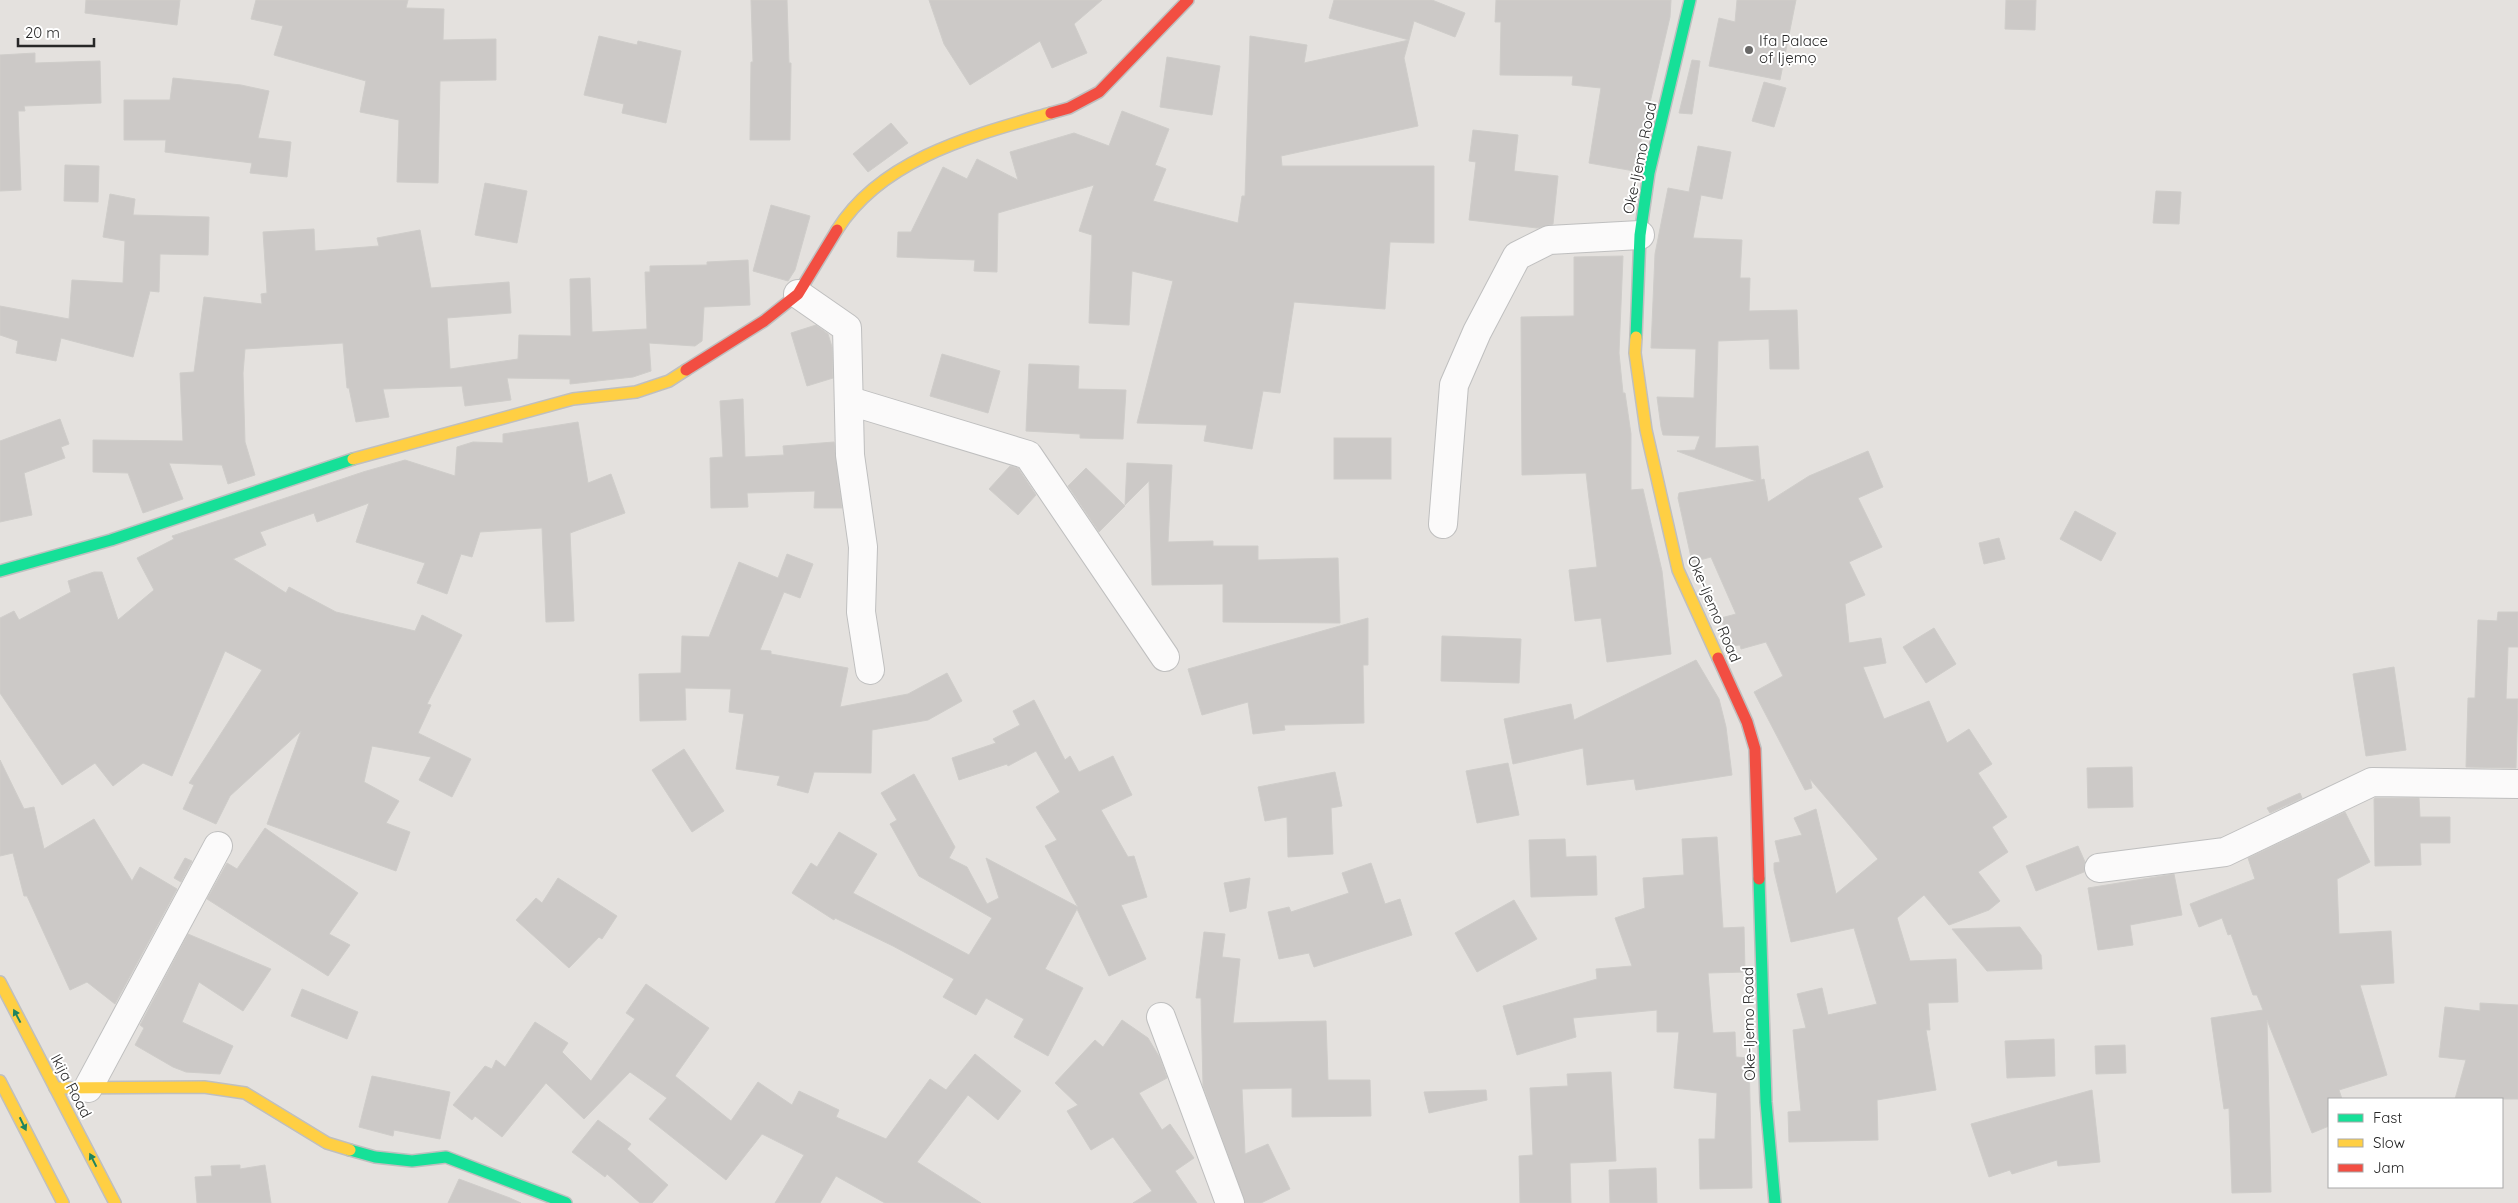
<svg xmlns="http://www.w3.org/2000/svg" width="2518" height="1203" viewBox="0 0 2518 1203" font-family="Quicksand,sans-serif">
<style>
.building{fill:#ccc9c7;stroke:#cfcdca}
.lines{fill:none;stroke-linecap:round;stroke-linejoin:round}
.street-casing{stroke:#bfbfbf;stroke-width:30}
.fast-casing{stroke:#bfbfbf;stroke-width:14}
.slow-casing{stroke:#bfbfbf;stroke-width:14}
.jam-casing{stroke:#bfbfbf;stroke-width:14}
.street{stroke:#fbfafa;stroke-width:28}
.fast{stroke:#16e098;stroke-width:11}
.slow{stroke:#ffcf43;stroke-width:11}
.jam{stroke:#f24e42;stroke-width:11}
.oneway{fill:#1e8460}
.poi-dot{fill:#696867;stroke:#fff;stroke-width:2}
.labels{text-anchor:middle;stroke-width:4;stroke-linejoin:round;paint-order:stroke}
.poi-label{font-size:15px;fill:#272727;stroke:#fff;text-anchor:start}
.street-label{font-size:15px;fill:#272727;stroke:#fff}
</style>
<rect width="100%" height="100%" fill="#e4e1de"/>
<g class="building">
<path d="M 86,0 L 180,0 L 177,25 L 85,13 Z"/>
<path d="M 256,0 L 408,0 L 406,8 L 444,9 L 443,40 L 496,39 L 496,80 L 440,81 L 438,183 L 397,182 L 399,120 L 360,112 L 366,81 L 274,55 L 283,26 L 251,19 Z"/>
<path d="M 751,0 L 787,0 L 789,63 L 791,63 L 790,140 L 750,140 L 751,62 L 753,62 Z"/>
<path d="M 929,0 L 1102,0 L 1074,24 L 1087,53 L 1052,68 L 1040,41 L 970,85 L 944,44 Z"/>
<path d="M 1334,0 L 1432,0 L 1465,13 L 1455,37 L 1414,21 L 1409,40 L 1329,18 Z"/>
<path d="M 1496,0 L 1671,0 L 1670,17 L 1634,171 L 1589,163 L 1601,88 L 1572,85 L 1573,76 L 1500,75 L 1501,22 L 1495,22 Z"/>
<path d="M 1737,0 L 1796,0 L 1780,80 L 1709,66 L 1719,18 L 1735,22 Z"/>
<path d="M 2006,0 L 2036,0 L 2035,30 L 2005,29 Z"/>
<path d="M 599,36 L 637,45 L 638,41 L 681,51 L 666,123 L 622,113 L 624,104 L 584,95 Z"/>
<path d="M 1250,36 L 1307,45 L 1304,63 L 1409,40 L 1404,58 L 1418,126 L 1281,156 L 1282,166 L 1434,166 L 1434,243 L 1390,242 L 1385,309 L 1294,302 L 1280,393 L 1263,391 L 1252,449 L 1204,441 L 1207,425 L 1137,423 L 1173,281 L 1132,271 L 1129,325 L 1089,323 L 1092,235 L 1079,231 L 1094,185 L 998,213 L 997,272 L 974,271 L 975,260 L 897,257 L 898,232 L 911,232 L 943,167 L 967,179 L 977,159 L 1018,180 L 1010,152 L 1074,133 L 1109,146 L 1122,111 L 1169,129 L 1155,165 L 1166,169 L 1153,201 L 1238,223 L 1242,196 L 1245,196 Z"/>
<path d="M 35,53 L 35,63 L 100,61 L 101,103 L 24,106 L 25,111 L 18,111 L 21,190 L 0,191 L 0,55 Z"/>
<path d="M 1167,57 L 1220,66 L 1212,115 L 1160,107 Z"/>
<path d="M 1692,60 L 1700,61 L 1692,114 L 1679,113 Z"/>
<path d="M 173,78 L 241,85 L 269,91 L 258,138 L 291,142 L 287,177 L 250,173 L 252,163 L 165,152 L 166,140 L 124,140 L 124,100 L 170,100 Z"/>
<path d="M 1764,82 L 1786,88 L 1774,127 L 1752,121 Z"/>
<path d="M 891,123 L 908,143 L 868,172 L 853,154 Z"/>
<path d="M 1473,130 L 1518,135 L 1514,171 L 1558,176 L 1553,224 L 1537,228 L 1469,220 L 1476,162 L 1469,161 Z"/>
<path d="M 1698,146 L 1731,152 L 1722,199 L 1701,195 L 1693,238 L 1742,240 L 1740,278 L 1750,278 L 1749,311 L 1797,310 L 1799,369 L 1770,369 L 1769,339 L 1718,341 L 1715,448 L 1758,446 L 1761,480 L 1764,479 L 1768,502 L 1809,476 L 1868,451 L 1883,487 L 1858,498 L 1882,547 L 1849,562 L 1865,595 L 1845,604 L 1849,643 L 1881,638 L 1886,663 L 1863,667 L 1884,719 L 1929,701 L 1947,743 L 1969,729 L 1992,764 L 1978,773 L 2007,817 L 1992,827 L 2008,852 L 1978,872 L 2000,901 L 1989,910 L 1949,925 L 1924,895 L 1897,918 L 1910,961 L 1956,959 L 1958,1002 L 1928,1003 L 1930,1030 L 1926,1030 L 1936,1090 L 1877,1100 L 1878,1140 L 1789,1142 L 1788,1112 L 1801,1111 L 1793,1030 L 1806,1028 L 1797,994 L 1822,988 L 1828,1015 L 1877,1004 L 1854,928 L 1791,942 L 1774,870 L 1774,863 L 1780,862 L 1775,841 L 1802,835 L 1794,818 L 1816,809 L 1836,894 L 1878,859 L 1810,779 L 1812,788 L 1805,790 L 1754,692 L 1783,676 L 1766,642 L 1741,649 L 1740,645 L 1730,646 L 1721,618 L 1736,614 L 1711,557 L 1692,562 L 1678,498 L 1679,493 L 1756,481 L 1677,451 L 1695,450 L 1700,436 L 1663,435 L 1661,427 L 1657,397 L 1694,398 L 1696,349 L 1651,348 L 1655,254 L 1668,188 L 1689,192 Z"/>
<path d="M 65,165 L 99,166 L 98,202 L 64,201 Z"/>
<path d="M 485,183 L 527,191 L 517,243 L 475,235 Z"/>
<path d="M 2156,191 L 2181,192 L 2179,224 L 2153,223 Z"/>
<path d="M 110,194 L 135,199 L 133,215 L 209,217 L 208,255 L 160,254 L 159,292 L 150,291 L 133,357 L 61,338 L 56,361 L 16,353 L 18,341 L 0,335 L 0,306 L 69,319 L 72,280 L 123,283 L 125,241 L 103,237 Z"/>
<path d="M 771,205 L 810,216 L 795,270 L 788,281 L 753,271 Z"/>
<path d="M 314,229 L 315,251 L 379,246 L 377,238 L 420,230 L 431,288 L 509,282 L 511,313 L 447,318 L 450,369 L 518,359 L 519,335 L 571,336 L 570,279 L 590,278 L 592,332 L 647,329 L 645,272 L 650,272 L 650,266 L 707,265 L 707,262 L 748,260 L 750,305 L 704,307 L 702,341 L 695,346 L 649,343 L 651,371 L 633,377 L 570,384 L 570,379 L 507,378 L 511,400 L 465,406 L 462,386 L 383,389 L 389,417 L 356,422 L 349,388 L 347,388 L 343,343 L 245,349 L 243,373 L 245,442 L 255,475 L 228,484 L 222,465 L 169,463 L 183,499 L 143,513 L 128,473 L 93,472 L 93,440 L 183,441 L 180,373 L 194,372 L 204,297 L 262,304 L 261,294 L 267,293 L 263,232 Z"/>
<path d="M 1623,256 L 1619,353 L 1623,393 L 1625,393 L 1631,434 L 1631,490 L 1643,489 L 1662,571 L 1671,654 L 1607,662 L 1601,618 L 1575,621 L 1569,570 L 1597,567 L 1586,473 L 1522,475 L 1521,317 L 1574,316 L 1574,257 Z"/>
<path d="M 816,325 L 828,334 L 832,347 L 833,378 L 807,386 L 791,333 Z"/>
<path d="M 942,354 L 1000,371 L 988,413 L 930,396 Z"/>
<path d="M 1029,364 L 1079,366 L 1078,389 L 1126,390 L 1123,439 L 1080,438 L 1080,434 L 1026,431 Z"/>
<path d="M 743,399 L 745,457 L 784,455 L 783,446 L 834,442 L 842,508 L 814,508 L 815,491 L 747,493 L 748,507 L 711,508 L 710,458 L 723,457 L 720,401 Z"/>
<path d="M 60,419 L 69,444 L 61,447 L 65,458 L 24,473 L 32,515 L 0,522 L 0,441 Z"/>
<path d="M 578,422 L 588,483 L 611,474 L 625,513 L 570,533 L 574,621 L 546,622 L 542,528 L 480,532 L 472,557 L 461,554 L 447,594 L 417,583 L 425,563 L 356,542 L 369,503 L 317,522 L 314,513 L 260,532 L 266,545 L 233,559 L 286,593 L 289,587 L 336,612 L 415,631 L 422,615 L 462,635 L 427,704 L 431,705 L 418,733 L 471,759 L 452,797 L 419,780 L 431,757 L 372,746 L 364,782 L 399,801 L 386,823 L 410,832 L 396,871 L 267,824 L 301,731 L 230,796 L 216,824 L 183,809 L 194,785 L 189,783 L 262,670 L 225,651 L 172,776 L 143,763 L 113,786 L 95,763 L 62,785 L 0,693 L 0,618 L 14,611 L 19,620 L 71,592 L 68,581 L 94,572 L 102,572 L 118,620 L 154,590 L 137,558 L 174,539 L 172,536 L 363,472 L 405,460 L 455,476 L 457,447 L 473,442 L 503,443 L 503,434 Z"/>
<rect x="1334" y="438" width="57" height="41"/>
<path d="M 1127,463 L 1172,465 L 1168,542 L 1213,541 L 1213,546 L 1258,546 L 1258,560 L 1338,558 L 1340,623 L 1223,622 L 1223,584 L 1152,585 L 1149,481 L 1125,505 Z"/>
<path d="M 1010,466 L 1018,468 L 1036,495 L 1018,515 L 989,489 Z"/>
<path d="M 1086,468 L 1125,506 L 1099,532 L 1068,486 Z"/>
<path d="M 2075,511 L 2116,533 L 2101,561 L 2060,539 Z"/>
<path d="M 1999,538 L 2005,559 L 1984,564 L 1979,543 Z"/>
<path d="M 787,554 L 813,564 L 800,598 L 784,592 L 760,650 L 771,651 L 771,654 L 848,668 L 840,707 L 908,694 L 947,673 L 962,701 L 928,720 L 872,730 L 871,773 L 814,772 L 808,793 L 777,785 L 780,776 L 736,769 L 744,714 L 729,712 L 731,689 L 685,688 L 686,720 L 640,721 L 639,674 L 681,673 L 682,636 L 709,637 L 739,562 L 778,578 Z"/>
<path d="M 2498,612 L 2518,612 L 2518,647 L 2508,647 L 2506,699 L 2518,699 L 2516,768 L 2466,767 L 2468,698 L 2475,698 L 2478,620 L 2497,621 Z"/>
<path d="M 1368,618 L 1368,665 L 1363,665 L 1364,723 L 1284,725 L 1285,730 L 1253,734 L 1248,702 L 1202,715 L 1188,669 Z"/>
<path d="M 1934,628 L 1956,664 L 1926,683 L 1903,647 Z"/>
<path d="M 1442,636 L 1521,639 L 1519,683 L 1441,681 Z"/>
<path d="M 1696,660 L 1719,699 L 1726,727 L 1732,775 L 1636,790 L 1634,779 L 1587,785 L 1583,748 L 1513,764 L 1504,719 L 1571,704 L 1574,720 Z"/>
<path d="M 2394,667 L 2406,750 L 2366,756 L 2353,674 Z"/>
<path d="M 1034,700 L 1065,760 L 1070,756 L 1079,772 L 1113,756 L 1132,795 L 1101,810 L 1128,857 L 1134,856 L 1147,897 L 1121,905 L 1146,959 L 1109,976 L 1077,909 L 1045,969 L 1083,988 L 1048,1056 L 1014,1037 L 1024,1019 L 986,998 L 976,1015 L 943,997 L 954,979 L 893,946 L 835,918 L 834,920 L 792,893 L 811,863 L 817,867 L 839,832 L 877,854 L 853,893 L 969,955 L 992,918 L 919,876 L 890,824 L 897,820 L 881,793 L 914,774 L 955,847 L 949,858 L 967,867 L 987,904 L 999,898 L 986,858 L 1078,907 L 1045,846 L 1057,840 L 1036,807 L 1060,792 L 1036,751 L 1008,766 L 1007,764 L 959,780 L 952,758 L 996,743 L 993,739 L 1020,725 L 1013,711 Z"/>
<path d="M 684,749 L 724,811 L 692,832 L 652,770 Z"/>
<path d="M 0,760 L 24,809 L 34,807 L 44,849 L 94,819 L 132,881 L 140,867 L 177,889 L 115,1004 L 87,982 L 70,990 L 27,896 L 24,896 L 13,853 L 0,856 Z"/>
<path d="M 1508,763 L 1519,815 L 1477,823 L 1466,771 Z"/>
<path d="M 2132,767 L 2133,807 L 2088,808 L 2087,768 Z"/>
<path d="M 1335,772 L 1342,806 L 1331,808 L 1333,854 L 1288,857 L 1287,817 L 1265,821 L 1258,787 Z"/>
<path d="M 2300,793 L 2302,798 L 2270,813 L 2267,808 Z"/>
<path d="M 2375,798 L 2419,798 L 2420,817 L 2450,817 L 2450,843 L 2420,843 L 2421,865 L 2375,866 L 2374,799 Z"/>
<path d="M 2345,812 L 2370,862 L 2337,879 L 2339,934 L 2391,931 L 2394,983 L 2360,985 L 2387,1075 L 2339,1090 L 2342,1099 L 2329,1099 L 2329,1126 L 2312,1133 L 2267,1020 L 2271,1192 L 2232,1193 L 2229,1108 L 2224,1109 L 2211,1018 L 2263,1010 L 2257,995 L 2253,995 L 2231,934 L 2228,935 L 2222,918 L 2199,927 L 2190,904 L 2255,879 L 2248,858 Z"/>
<path d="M 265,828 L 358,893 L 329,934 L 350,945 L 328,976 L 207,899 L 227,863 L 237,869 Z"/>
<path d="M 1717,837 L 1723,928 L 1744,927 L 1745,972 L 1708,973 L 1711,1012 L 1713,1033 L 1735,1032 L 1736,1057 L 1749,1058 L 1752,1188 L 1700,1189 L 1699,1139 L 1715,1139 L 1717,1093 L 1674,1088 L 1679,1032 L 1657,1032 L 1657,1010 L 1573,1018 L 1576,1037 L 1517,1055 L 1503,1006 L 1597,979 L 1596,969 L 1632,966 L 1615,918 L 1645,908 L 1643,878 L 1684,875 L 1682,839 Z"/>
<path d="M 1565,839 L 1566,857 L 1596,856 L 1597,895 L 1531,897 L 1529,840 Z"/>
<path d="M 2078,846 L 2085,862 L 2084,872 L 2036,891 L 2026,866 Z"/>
<path d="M 185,858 L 192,861 L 181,882 L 174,878 Z"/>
<path d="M 1371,863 L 1385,904 L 1400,899 L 1412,935 L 1314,967 L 1309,953 L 1279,959 L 1268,912 L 1289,907 L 1291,912 L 1349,893 L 1342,873 Z"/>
<path d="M 2174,874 L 2182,915 L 2130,925 L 2133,945 L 2098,950 L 2088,888 Z"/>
<path d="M 558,878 L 617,916 L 602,939 L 599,937 L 569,968 L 516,920 L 536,898 L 542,903 Z"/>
<path d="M 1250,878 L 1246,908 L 1230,912 L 1224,883 Z"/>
<path d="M 1514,900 L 1537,939 L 1477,972 L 1455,933 Z"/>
<path d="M 2020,927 L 2041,955 L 2042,969 L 1987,971 L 1952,929 Z"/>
<path d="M 1204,932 L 1225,934 L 1222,957 L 1240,959 L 1233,1023 L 1326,1021 L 1328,1080 L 1370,1080 L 1371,1116 L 1292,1117 L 1292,1088 L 1242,1089 L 1245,1154 L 1268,1144 L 1290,1189 L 1261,1203 L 1245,1203 L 1203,1086 L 1201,998 L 1196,998 Z"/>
<path d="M 188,934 L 271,969 L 243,1011 L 199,982 L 182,1022 L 233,1046 L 220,1074 L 186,1072 L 173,1067 L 135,1045 L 144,1028 L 140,1025 Z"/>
<path d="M 646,984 L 709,1028 L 675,1076 L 731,1121 L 758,1082 L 792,1105 L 799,1091 L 839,1110 L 836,1117 L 886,1139 L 930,1079 L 946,1090 L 975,1054 L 1021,1091 L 998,1120 L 968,1095 L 917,1162 L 981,1203 L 885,1203 L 836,1176 L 820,1203 L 775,1203 L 804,1155 L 762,1134 L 726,1180 L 649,1119 L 667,1098 L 630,1072 L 584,1119 L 546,1083 L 502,1137 L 475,1116 L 472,1120 L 453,1105 L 485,1066 L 492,1069 L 496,1060 L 505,1067 L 535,1022 L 568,1043 L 562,1052 L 591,1081 L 635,1019 L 626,1013 Z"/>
<path d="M 302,989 L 358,1012 L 347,1039 L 291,1016 Z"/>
<path d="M 2480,1003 L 2518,1005 L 2518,1099 L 2455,1099 L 2466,1060 L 2439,1057 L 2445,1007 L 2480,1011 Z"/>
<path d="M 1122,1020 L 1148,1038 L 1160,1058 L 1167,1078 L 1139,1093 L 1162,1130 L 1170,1124 L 1194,1158 L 1175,1171 L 1197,1203 L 1133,1203 L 1152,1191 L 1113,1137 L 1091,1150 L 1067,1111 L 1078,1105 L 1055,1083 L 1095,1040 L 1103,1047 Z"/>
<path d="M 2054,1039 L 2055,1076 L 2007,1078 L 2005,1041 Z"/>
<path d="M 2125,1045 L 2126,1073 L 2096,1074 L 2095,1046 Z"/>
<path d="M 1611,1072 L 1616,1161 L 1570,1163 L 1571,1203 L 1520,1203 L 1519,1156 L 1533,1155 L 1530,1088 L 1568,1086 L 1567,1074 Z"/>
<path d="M 372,1076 L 450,1092 L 440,1139 L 394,1130 L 393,1136 L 359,1127 Z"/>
<path d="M 1486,1090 L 1487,1100 L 1429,1113 L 1424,1092 Z"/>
<path d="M 2092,1090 L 2100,1162 L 2058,1166 L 2057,1160 L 2012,1174 L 2010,1170 L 1989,1177 L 1971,1124 Z"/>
<path d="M 598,1120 L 631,1144 L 627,1149 L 668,1185 L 652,1203 L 640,1203 L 607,1174 L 605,1177 L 572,1152 Z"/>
<path d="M 240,1165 L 240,1169 L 265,1165 L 271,1203 L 197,1203 L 195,1177 L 212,1176 L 211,1166 Z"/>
<path d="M 1656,1168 L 1657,1203 L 1610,1203 L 1609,1170 Z"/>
<path d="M 459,1179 L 510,1198 L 521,1203 L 448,1203 Z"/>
</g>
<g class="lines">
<g class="street-casing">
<g id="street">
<path d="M 798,294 L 847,328 L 850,455 L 863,547 L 861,612 L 870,670"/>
<path d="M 850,401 L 1028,455 L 1165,657"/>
<path d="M 1443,524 L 1454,385 L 1477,332 L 1517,256 L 1549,240 L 1640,235"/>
<path d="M 2099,868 L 2225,852 L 2372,782 L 2518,784"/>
<path d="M 1161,1017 L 1230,1203"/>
<path d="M 88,1088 L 218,846"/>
</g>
</g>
<g class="fast-casing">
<g id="fast">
<path d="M 1636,337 L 1640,235 L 1649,173 L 1690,0"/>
<path d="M 0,571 L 111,540 L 353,459"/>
<path d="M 1759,879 L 1766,1102 L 1775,1203"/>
<path d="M 350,1150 L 375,1157 L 412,1161 L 446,1157 L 566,1203"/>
</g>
</g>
<g class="slow-casing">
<g id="slow">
<path d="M 837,230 C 882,158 975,135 1051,113"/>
<path d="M 1636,337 L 1635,353 L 1646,430 L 1678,570 L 1718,658"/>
<path d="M 353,459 L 573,399 L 636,392 L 669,381 L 686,370"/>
<path d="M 0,982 L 115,1203"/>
<path d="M 0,1081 L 63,1203"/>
<path d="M 55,1088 L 204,1087 L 245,1093 L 327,1143 L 350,1150"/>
</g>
</g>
<g class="jam-casing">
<g id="jam">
<path d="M 1051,113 L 1069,108 L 1099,92 L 1188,0"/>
<path d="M 686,370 L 764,321 L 798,294 L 837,230"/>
<path d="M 1718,658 L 1747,722 L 1755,749 L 1759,879"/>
</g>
</g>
<use href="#street" class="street"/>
<use href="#fast" class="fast"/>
<use href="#slow" class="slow"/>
<use href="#jam" class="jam"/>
</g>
<defs><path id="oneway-solid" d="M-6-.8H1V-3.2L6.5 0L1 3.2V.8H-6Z" transform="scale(1.25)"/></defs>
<g class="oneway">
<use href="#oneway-solid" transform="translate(17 1016) rotate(-118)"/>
<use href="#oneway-solid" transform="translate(23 1124) rotate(64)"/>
<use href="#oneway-solid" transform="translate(93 1160) rotate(-117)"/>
</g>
<circle class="poi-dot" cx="1749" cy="50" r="5"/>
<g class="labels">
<g class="poi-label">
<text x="1759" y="46">Ifa Palace<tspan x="1759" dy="17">of Ijẹmọ</tspan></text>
</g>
<g class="street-label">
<text transform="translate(1640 158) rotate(-78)" y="5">Oke-Ijemo Road</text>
<text transform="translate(1714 609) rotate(67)" y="5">Oke-Ijemo Road</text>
<text transform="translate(1749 1024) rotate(-91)" y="5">Oke-Ijemo Road</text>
<text transform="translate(71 1086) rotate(62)" y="5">Ikija Road</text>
</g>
</g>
<rect x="2328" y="1098" width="175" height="90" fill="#ffffff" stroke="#a9a9a9"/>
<rect x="2338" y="1114" width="25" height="8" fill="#16e098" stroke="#a9a9a9"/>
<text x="2373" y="1123" font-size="15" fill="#272727">Fast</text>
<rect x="2338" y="1139" width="25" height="8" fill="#ffcf43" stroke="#a9a9a9"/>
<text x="2373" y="1148" font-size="15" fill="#272727">Slow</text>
<rect x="2338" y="1164" width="25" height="8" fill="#f24e42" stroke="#a9a9a9"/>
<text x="2373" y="1173" font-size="15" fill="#272727">Jam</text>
<path d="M18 38v8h76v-8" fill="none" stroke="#272727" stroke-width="2.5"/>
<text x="25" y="38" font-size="15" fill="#272727" stroke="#ffffff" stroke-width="4" paint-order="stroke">20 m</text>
</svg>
